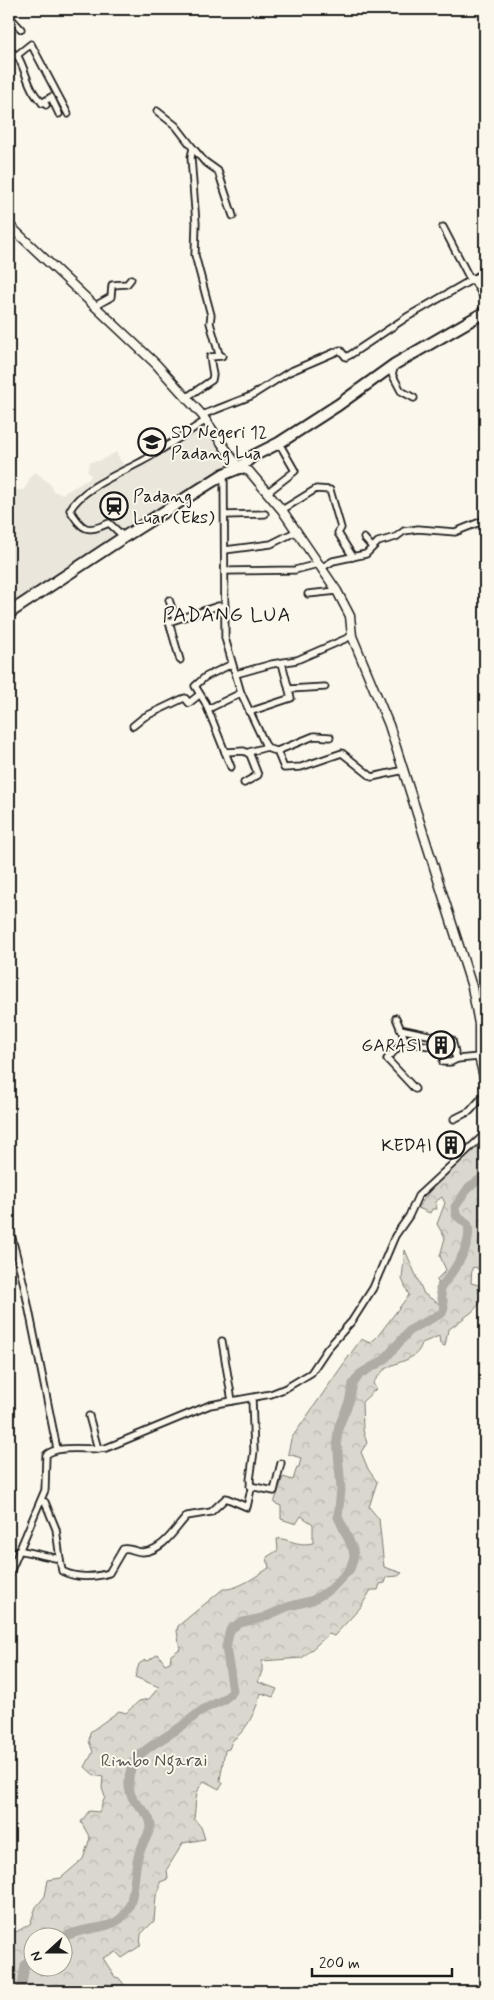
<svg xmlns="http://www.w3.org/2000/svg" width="494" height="2000" viewBox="0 0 494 2000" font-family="Mynerve,sans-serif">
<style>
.built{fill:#eae6dc}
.forest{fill:url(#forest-crowns);stroke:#7b7a75;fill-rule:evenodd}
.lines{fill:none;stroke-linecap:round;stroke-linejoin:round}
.river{stroke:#afaca5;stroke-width:9}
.street-casing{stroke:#1c1c1c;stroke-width:9}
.secondary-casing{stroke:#1c1c1c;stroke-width:11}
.highway-casing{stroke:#1c1c1c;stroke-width:14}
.street{stroke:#fbf7ec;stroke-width:5.5}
.secondary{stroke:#fbf7ec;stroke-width:8}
.highway{stroke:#fbf7ec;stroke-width:10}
.labels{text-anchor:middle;stroke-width:4;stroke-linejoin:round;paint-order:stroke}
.poi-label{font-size:18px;fill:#1c1c1c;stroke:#fbf7ec;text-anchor:start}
.park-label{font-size:18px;fill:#555451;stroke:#fbf7ec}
.quarter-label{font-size:20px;letter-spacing:1px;fill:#1c1c1c;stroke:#fbf7ec}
</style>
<defs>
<pattern id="forest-crowns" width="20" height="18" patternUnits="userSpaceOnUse" patternTransform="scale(1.25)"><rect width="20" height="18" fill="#dad7ce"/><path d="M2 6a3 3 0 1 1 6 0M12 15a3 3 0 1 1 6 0" fill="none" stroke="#bab8b0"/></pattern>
</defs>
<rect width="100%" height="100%" fill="#fbf7ec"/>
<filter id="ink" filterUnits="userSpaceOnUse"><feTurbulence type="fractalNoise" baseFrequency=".02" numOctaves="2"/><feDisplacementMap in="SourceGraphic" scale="10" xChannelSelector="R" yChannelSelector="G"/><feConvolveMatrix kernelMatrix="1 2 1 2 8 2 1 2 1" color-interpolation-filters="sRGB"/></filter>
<g filter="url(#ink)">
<path class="built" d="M 202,426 L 226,455 L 228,461 L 224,468 L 9,607 L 9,542 L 16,537 L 9,525 L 9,490 L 24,490 L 32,474 L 36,472 L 51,485 L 53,491 L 62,494 L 89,479 L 91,476 L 87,471 L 90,462 L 99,461 L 116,452 L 125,468 L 145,457 L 136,441 L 160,427 L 169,442 Z"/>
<path class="forest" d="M 485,1131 L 485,1254 L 483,1258 L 485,1266 L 481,1271 L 475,1267 L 472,1268 L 471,1283 L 482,1286 L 485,1298 L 472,1312 L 448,1330 L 445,1346 L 440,1344 L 439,1336 L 422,1343 C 417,1362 397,1360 384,1370 C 380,1374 376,1379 373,1383 L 376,1389 L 362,1402 L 363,1430 L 367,1443 L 361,1452 L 368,1469 L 377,1482 L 369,1507 L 379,1519 L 384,1567 L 402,1573 L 398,1576 L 387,1577 L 385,1583 L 380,1584 L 378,1590 L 371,1590 L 360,1608 L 334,1636 L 329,1634 L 302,1658 L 262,1661 L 262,1671 L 258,1682 L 277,1689 L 273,1697 L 261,1693 C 255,1712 248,1729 232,1741 L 229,1749 L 225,1750 L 220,1780 L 223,1784 L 219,1789 L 204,1781 C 194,1791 196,1806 194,1819 L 201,1827 L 205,1839 L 183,1843 L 167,1869 L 168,1879 L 160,1882 L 160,1888 L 156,1896 L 154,1921 L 141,1934 L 140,1946 L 122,1958 L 116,1952 L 103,1958 L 115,1977 L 119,1978 L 126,1987 L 125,1991 L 9,1991 L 9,1936 L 30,1924 L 36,1907 L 45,1896 L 48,1880 L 61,1878 L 83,1859 L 90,1838 L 81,1822 L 89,1811 L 99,1812 L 105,1797 L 102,1788 L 103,1777 L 94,1775 L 85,1767 L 93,1752 L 89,1741 L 90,1732 L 119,1711 L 126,1713 L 139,1701 L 149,1699 L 159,1687 L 135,1677 L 139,1664 L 145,1660 L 148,1661 L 158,1654 L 165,1664 L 170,1662 L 171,1655 L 180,1649 L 177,1631 L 178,1626 L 223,1589 C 238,1590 256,1576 269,1568 L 267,1557 L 278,1550 L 277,1539 C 286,1537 296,1547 313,1543 L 313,1524 L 301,1516 L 296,1524 L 281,1519 L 281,1506 L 274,1503 L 283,1477 L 293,1480 L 297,1467 L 299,1467 L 301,1458 L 288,1454 L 291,1439 L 361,1339 L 370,1343 L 377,1337 L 409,1295 L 402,1279 L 405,1250 L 424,1294 L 441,1305 L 437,1279 L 446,1270 L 440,1256 L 445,1238 L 437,1224 L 445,1203 L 442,1197 L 435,1202 L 437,1209 L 432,1209 L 430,1213 L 418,1208 L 452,1159 ZM 32,1938 L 62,1938 L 62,1968 L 32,1968 Z"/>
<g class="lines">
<g class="river">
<path d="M 62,1938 C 79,1928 98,1930 114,1923 C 138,1912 132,1877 138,1857 C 141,1845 149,1836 151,1825 C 149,1808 130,1806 129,1786 C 126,1753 157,1744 179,1728 C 188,1722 195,1715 204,1709 C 214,1703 226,1701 233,1691 L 226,1647 L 230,1630 L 239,1623 L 262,1618 L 287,1607 L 313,1600 L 331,1589 L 350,1569 L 354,1557 L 353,1549 L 338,1517 L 341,1490 L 337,1439 L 339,1426 L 349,1402 L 353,1384 L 360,1374 L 384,1360 L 410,1330 L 442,1313 L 444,1308 L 440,1289 C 452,1272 473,1247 468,1225 L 456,1215 L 455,1207 L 469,1187 L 485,1176"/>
<path d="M 21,1991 L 25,1965 L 32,1958"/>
</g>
<g class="street-casing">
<g id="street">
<path d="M 9,16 L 21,29"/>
<path d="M 9,49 L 16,56 L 31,44 L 68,114"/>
<path d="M 17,55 C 27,71 28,94 46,105"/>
<path d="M 42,103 L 51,97 L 59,114"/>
<path d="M 157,111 L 176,126 L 193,148 L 191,157 L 196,223 L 195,255 L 211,315 L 210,323 L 219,354 L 222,356 L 210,357 L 213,375 L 212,380 L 187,397"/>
<path d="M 193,148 L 204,161 L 218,171 L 233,216"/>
<path d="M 443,227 L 470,279"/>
<path d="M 472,278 L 485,299"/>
<path d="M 95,306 L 111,297 L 112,285 L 127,284 L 131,279"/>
<path d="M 395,366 L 392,374 L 401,391 L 414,398"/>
<path d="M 202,415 L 251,396 L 289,372 L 340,350 L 346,357 L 350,355 L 407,317 L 485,272"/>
<path d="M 224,474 L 225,638 L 241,693 L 265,744 L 269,749 L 277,751 L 284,768 L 301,767 L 342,753 L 372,777 L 404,770"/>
<path d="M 268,492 L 295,471 L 279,443"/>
<path d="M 282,510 L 316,489 L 330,490 L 341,528 L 338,533 L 353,557"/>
<path d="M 225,515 L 265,514"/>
<path d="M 124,537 L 109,523 C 87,533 83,531 70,510 C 82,487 124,472 146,459 C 166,447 186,433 205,421"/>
<path d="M 364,538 L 372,547"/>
<path d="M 225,550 L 271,544 L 297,531"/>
<path d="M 321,568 L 333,561 L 366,554 L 378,542 L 396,537 L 404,531 L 418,529 L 455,532 L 485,520"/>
<path d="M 226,571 L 295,570 L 318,564"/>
<path d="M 308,594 L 337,591"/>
<path d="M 169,600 L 176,619"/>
<path d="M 180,660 L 169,622 L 218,606 L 225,606"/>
<path d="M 236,674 L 272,664 L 297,660 L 352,636"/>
<path d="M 289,689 L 325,687"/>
<path d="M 208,709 L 241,693"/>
<path d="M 249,712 L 291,698 L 282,663"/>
<path d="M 133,726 L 144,717 L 182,699 L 185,698 L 189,703 L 199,695"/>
<path d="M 277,751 L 314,736 L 330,737"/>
<path d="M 225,752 L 244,751 L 249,754"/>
<path d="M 231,767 L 205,702 L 195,686 L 205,677 L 232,664"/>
<path d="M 244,783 L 258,775 L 249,752 L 267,747"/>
<path d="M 396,1018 L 406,1042 L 452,1050 L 457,1059 L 479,1057"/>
<path d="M 400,1029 L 452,1040 L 455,1052"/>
<path d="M 404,1041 L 387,1059 L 415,1089"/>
<path d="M 443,1062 L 451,1062 L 457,1059"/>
<path d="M 454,1119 L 470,1111 L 485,1094"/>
<path d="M 9,1226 L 24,1285 L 57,1449"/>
<path d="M 222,1341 L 232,1401"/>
<path d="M 89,1416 L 98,1449"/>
<path d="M 250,1486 L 274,1491 L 281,1463"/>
<path d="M 41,1501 L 45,1502 L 56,1529 L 60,1559"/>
<path d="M 18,1550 L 60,1559 L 62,1571 C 75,1578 94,1578 109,1573 L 123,1549 C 130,1547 134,1552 142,1552 C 163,1551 174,1530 187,1516 L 211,1512 L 226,1498 L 247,1507 L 251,1489 L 250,1480 L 254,1451 L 252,1399"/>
<path d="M 9,1575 L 45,1490 L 46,1455 C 58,1444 90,1451 106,1448 L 210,1405 L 271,1394 L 286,1388 L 311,1373 L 327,1349 L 352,1321 L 373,1288 L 395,1236 L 409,1216 L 418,1196 L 485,1134"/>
<path d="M 9,1989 L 13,1991"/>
</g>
</g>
<g class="secondary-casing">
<path id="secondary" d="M 9,225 L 156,364 L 202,415 L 239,468 L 249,471 L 282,510 L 337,591 L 350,616 L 352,636 L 389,725 L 472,987 L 479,1024 L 479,1057 L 485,1081"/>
</g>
<g class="highway-casing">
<path id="highway" d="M 9,613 L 124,537 L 224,474 L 239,468 L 253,456 L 279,443 L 338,405 L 395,364 L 485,312"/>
</g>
<use href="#street" class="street"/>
<use href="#secondary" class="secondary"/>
<use href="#highway" class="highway"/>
</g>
</g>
<defs>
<g id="school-ring" transform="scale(1.4375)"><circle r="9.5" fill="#fbf7ec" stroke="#1c1c1c" stroke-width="1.5"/><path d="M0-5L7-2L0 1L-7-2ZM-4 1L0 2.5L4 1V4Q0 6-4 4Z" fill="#1c1c1c"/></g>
<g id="station-ring" transform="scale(1.4375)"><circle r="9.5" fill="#fbf7ec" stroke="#1c1c1c" stroke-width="1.5"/><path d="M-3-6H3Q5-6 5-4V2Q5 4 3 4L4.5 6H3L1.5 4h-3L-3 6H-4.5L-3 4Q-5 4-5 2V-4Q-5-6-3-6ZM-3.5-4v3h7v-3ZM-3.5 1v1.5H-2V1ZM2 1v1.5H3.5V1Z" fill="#1c1c1c"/></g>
<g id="building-ring" transform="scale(1.4375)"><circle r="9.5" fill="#fbf7ec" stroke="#1c1c1c" stroke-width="1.5"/><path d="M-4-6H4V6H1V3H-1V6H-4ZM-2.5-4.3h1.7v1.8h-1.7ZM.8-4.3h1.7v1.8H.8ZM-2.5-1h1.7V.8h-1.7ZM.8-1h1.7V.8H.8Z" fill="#1c1c1c"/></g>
</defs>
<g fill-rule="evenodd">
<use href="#school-ring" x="152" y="442"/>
<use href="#station-ring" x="114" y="506"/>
<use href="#building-ring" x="441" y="1045"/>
<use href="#building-ring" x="451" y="1145"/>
</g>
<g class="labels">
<g class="poi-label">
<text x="171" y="438">SD Negeri 12<tspan x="171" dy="21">Padang Lua</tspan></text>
<text x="133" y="502">Padang<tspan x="133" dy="21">Luar (Eks)</tspan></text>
<text x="422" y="1051" text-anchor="end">GARASI</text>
<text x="432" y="1151" text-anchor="end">KEDAI</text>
</g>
<g class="park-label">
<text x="154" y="1766">Rimbo Ngarai</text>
</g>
<g class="quarter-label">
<text x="227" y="621">PADANG LUA</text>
</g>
</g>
<rect width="494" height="2000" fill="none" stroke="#fbf7ec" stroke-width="30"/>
<rect x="15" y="15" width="464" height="1970" fill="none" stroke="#1c1c1c" stroke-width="2" filter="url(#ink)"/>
<g transform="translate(48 1952) rotate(249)"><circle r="24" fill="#fbf7ec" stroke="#a29f99"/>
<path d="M0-4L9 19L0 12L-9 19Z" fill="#1c1c1c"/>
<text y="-8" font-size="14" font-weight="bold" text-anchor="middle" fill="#1c1c1c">N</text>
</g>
<path d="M312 1968v8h140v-8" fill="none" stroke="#1c1c1c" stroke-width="2.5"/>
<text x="319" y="1968" font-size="15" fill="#1c1c1c" stroke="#fbf7ec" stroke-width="4" paint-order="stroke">200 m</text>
</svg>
